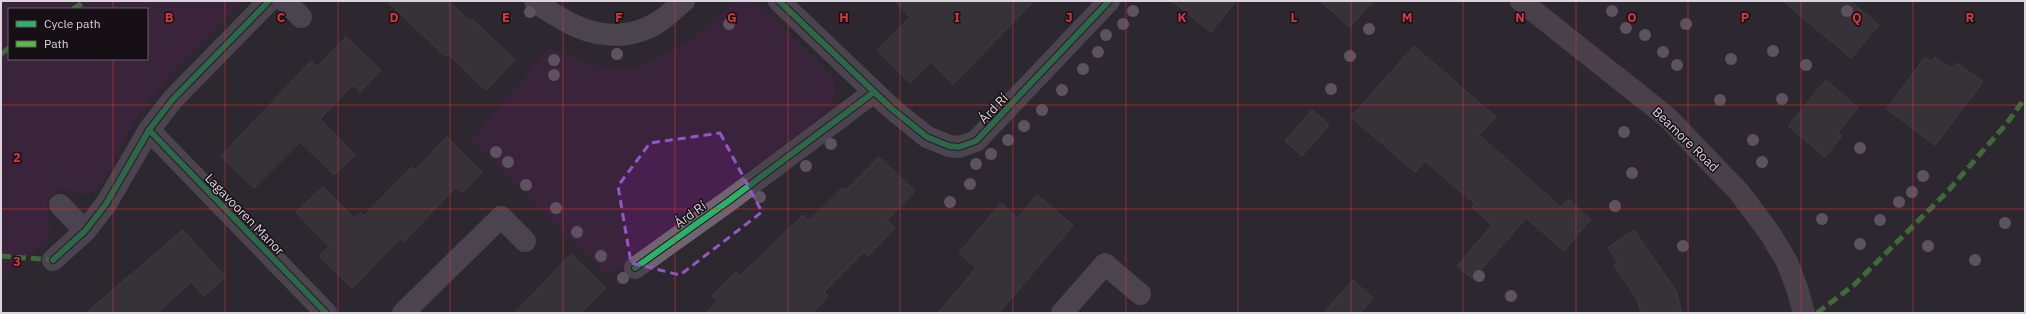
<svg xmlns="http://www.w3.org/2000/svg" width="2026" height="314" viewBox="0 0 2026 314" font-family="'IBM Plex Sans',sans-serif">
<style>
.green{fill:#48204d;fill-rule:evenodd}
.building{fill:#443f44;stroke:#565056}
.lines{fill:none;stroke-linecap:round;stroke-linejoin:round}
.street{stroke:#706472;stroke-width:22}
.secondary{stroke:#6a5d6b;stroke-width:22}
.quiet{stroke:#58b947;stroke-width:5;stroke-dasharray:10 5;stroke-linecap:butt}
.cycleway-casing{stroke:#161016;stroke-width:8}
.cycleway{stroke:#2db169;stroke-width:6}
.tree{fill:#99859b}
.marked{fill:none;stroke:#9456c7;stroke-width:3;stroke-dasharray:8 5;stroke-linejoin:round}
.grid{fill:none;stroke:#d7393a;stroke-width:1;stroke-opacity:0.55}
.labels{text-anchor:middle;stroke-width:3;stroke-linejoin:round;paint-order:stroke}
.street-label{font-size:13px;fill:#ddd5de;stroke:#161016}
.grid-label{font-size:13px;text-anchor:middle;font-weight:bold;fill:#d7393a;stroke:#161016;stroke-width:3;stroke-linejoin:round;paint-order:stroke}
</style>
<rect width="100%" height="100%" fill="#2e282f"/>
<g class="green">
<path d="M 1,1 L 242,1 L 169,77 L 144,107 L 128,132 L 107,175 L 96,190 L 83,195 L 59,188 L 46,203 L 50,228 L 47,240 L 1,279 ZM 9,9 L 147,9 L 147,59 L 9,59 Z"/>
<path d="M 737,1 L 752,1 L 771,16 L 833,78 L 836,95 L 815,122 L 756,170 L 608,276 L 471,141 L 549,48 C 568,56 602,71 622,69 C 667,63 704,29 737,1 Z"/>
</g>
<g class="building">
<path d="M 387,1 L 448,1 L 470,21 L 472,19 L 515,60 L 486,90 L 448,54 L 446,57 Z"/>
<path d="M 895,1 L 1034,1 L 953,84 L 931,62 L 910,83 L 877,50 L 910,17 Z"/>
<path d="M 1172,1 L 1236,1 L 1211,32 Z"/>
<path d="M 1320,1 L 1373,1 L 1350,27 Z"/>
<path d="M 1783,1 L 1850,1 L 1879,25 L 1851,58 Z"/>
<path d="M 346,37 L 381,70 L 360,92 L 353,85 L 320,119 L 355,155 L 334,175 L 300,142 L 254,188 L 221,156 L 311,61 L 317,67 Z"/>
<path d="M 1414,46 L 1496,117 L 1479,135 L 1561,207 L 1568,199 L 1591,219 L 1564,251 L 1526,218 L 1473,279 L 1457,266 L 1492,225 L 1472,207 L 1475,204 L 1425,161 L 1415,172 L 1351,117 Z"/>
<path d="M 1925,57 L 1931,62 L 1935,57 L 1952,69 L 1957,63 L 1983,82 L 1935,145 L 1887,109 Z"/>
<path d="M 1826,80 L 1858,108 L 1838,132 L 1842,136 L 1825,157 L 1788,126 Z"/>
<path d="M 1312,110 L 1329,125 L 1302,156 L 1285,141 Z"/>
<path d="M 447,137 L 482,172 L 462,193 L 456,187 L 403,242 L 400,239 L 352,288 L 319,256 L 329,246 L 296,212 L 323,187 L 355,219 L 361,213 L 364,216 L 412,167 L 415,170 Z"/>
<path d="M 879,157 L 915,191 L 887,220 L 895,228 L 868,256 L 864,252 L 824,292 L 828,296 L 813,313 L 706,313 L 717,301 L 712,296 L 736,272 L 740,276 L 803,215 L 809,221 L 842,188 L 845,191 Z"/>
<path d="M 1037,195 L 1073,225 L 1042,262 L 999,313 L 938,313 L 976,268 L 959,253 L 1001,203 L 1018,218 Z"/>
<path d="M 183,230 L 225,277 L 204,296 L 191,282 L 157,313 L 86,313 Z"/>
<path d="M 1634,230 L 1676,291 L 1682,313 L 1641,313 L 1637,299 L 1614,265 L 1618,263 L 1608,248 Z"/>
<path d="M 571,254 L 606,288 L 581,313 L 515,313 Z"/>
<path d="M 1353,280 L 1373,298 L 1360,313 L 1324,313 Z"/>
</g>
<g class="lines">
<g class="street">
<path d="M 285,1 L 301,17"/>
<path d="M 535,1 C 543,9 554,14 564,20 C 594,38 630,41 660,21 C 669,15 676,7 684,1"/>
<path d="M 779,1 L 891,108 L 927,137 L 949,146 L 959,147 L 976,141 L 1109,1"/>
<path d="M 149,130 L 326,313"/>
<path d="M 60,205 L 85,231"/>
<path d="M 53,260 L 85,231 L 106,204 L 149,130 L 173,99 L 269,1"/>
<path d="M 635,268 L 730,200 L 874,92"/>
<path d="M 403,313 L 501,217 L 525,241"/>
<path d="M 1062,313 L 1105,264 L 1140,294"/>
</g>
<path class="secondary" d="M 1521,1 L 1667,117 L 1740,193 L 1771,235 L 1787,262 L 1797,288 L 1804,313"/>
<g class="quiet">
<path d="M 73,9 L 86,1"/>
<path d="M 1,54 L 9,48"/>
<path d="M 1,256 L 53,260"/>
<path d="M 1817,313 L 1854,285 L 1948,191 L 2007,123 L 2025,98"/>
</g>
<g class="cycleway-casing">
<g id="cycleway">
<path d="M 779,1 L 891,108 L 927,137 L 949,146 L 959,147 L 976,141 L 1109,1"/>
<path d="M 149,130 L 326,313"/>
<path d="M 53,260 L 85,231 L 106,204 L 149,130 L 173,99 L 269,1"/>
<path d="M 635,268 L 730,200 L 874,92"/>
</g>
</g>
<use href="#cycleway" class="cycleway"/>
</g>
<g class="tree">
<circle cx="1133" cy="11" r="6"/>
<circle cx="1612" cy="11" r="6"/>
<circle cx="1847" cy="11" r="6"/>
<circle cx="530" cy="12" r="6"/>
<circle cx="729" cy="24" r="6"/>
<circle cx="1123" cy="24" r="6"/>
<circle cx="1686" cy="24" r="6"/>
<circle cx="1626" cy="28" r="6"/>
<circle cx="1369" cy="29" r="6"/>
<circle cx="1106" cy="35" r="6"/>
<circle cx="1645" cy="35" r="6"/>
<circle cx="1773" cy="51" r="6"/>
<circle cx="1098" cy="52" r="6"/>
<circle cx="1663" cy="52" r="6"/>
<circle cx="617" cy="54" r="6"/>
<circle cx="1350" cy="56" r="6"/>
<circle cx="1731" cy="59" r="6"/>
<circle cx="554" cy="60" r="6"/>
<circle cx="1677" cy="65" r="6"/>
<circle cx="1806" cy="65" r="6"/>
<circle cx="1083" cy="69" r="6"/>
<circle cx="554" cy="75" r="6"/>
<circle cx="1331" cy="89" r="6"/>
<circle cx="1062" cy="90" r="6"/>
<circle cx="1782" cy="99" r="6"/>
<circle cx="1720" cy="100" r="6"/>
<circle cx="1042" cy="110" r="6"/>
<circle cx="1024" cy="126" r="6"/>
<circle cx="1624" cy="132" r="6"/>
<circle cx="1008" cy="140" r="6"/>
<circle cx="1753" cy="140" r="6"/>
<circle cx="831" cy="144" r="6"/>
<circle cx="1860" cy="148" r="6"/>
<circle cx="496" cy="152" r="6"/>
<circle cx="991" cy="154" r="6"/>
<circle cx="508" cy="162" r="6"/>
<circle cx="1762" cy="162" r="6"/>
<circle cx="976" cy="164" r="6"/>
<circle cx="806" cy="166" r="6"/>
<circle cx="1632" cy="173" r="6"/>
<circle cx="1923" cy="176" r="6"/>
<circle cx="970" cy="184" r="6"/>
<circle cx="526" cy="185" r="6"/>
<circle cx="1912" cy="192" r="6"/>
<circle cx="760" cy="197" r="6"/>
<circle cx="950" cy="202" r="6"/>
<circle cx="1899" cy="202" r="6"/>
<circle cx="1615" cy="206" r="6"/>
<circle cx="556" cy="208" r="6"/>
<circle cx="1822" cy="219" r="6"/>
<circle cx="1880" cy="220" r="6"/>
<circle cx="2005" cy="223" r="6"/>
<circle cx="577" cy="232" r="6"/>
<circle cx="1860" cy="244" r="6"/>
<circle cx="1683" cy="246" r="6"/>
<circle cx="1928" cy="246" r="6"/>
<circle cx="601" cy="256" r="6"/>
<circle cx="1975" cy="260" r="6"/>
<circle cx="1479" cy="276" r="6"/>
<circle cx="623" cy="278" r="6"/>
<circle cx="1511" cy="296" r="6"/>
</g>
<path d="M0 0H2026V314H0ZM 720,133 L 762,212 L 680,275 L 631,263 L 618,186 L 650,143 Z" fill="#2e282f" fill-opacity=".55" fill-rule="evenodd"/>
<path class="marked" d="M 720,133 L 762,212 L 680,275 L 631,263 L 618,186 L 650,143 Z"/>
<path class="grid" d="M 113,1 L 113,9M 225,1 L 225,313M 338,1 L 338,313M 450,1 L 450,313M 563,1 L 563,313M 675,1 L 675,313M 788,1 L 788,313M 900,1 L 900,313M 1013,1 L 1013,313M 1126,1 L 1126,313M 1238,1 L 1238,313M 1351,1 L 1351,313M 1463,1 L 1463,313M 1576,1 L 1576,313M 1688,1 L 1688,313M 1801,1 L 1801,313M 1913,1 L 1913,313M 113,59 L 113,313M 1,105 L 2025,105M 1,209 L 2025,209"/>
<g class="labels">
<g class="street-label">
<text transform="translate(993 108) rotate(-46)" y="5">Árd Rí</text>
<text transform="translate(1686 139) rotate(44)" y="5">Beamore Road</text>
<text transform="translate(245 214) rotate(46)" y="5">Lagavooren Manor</text>
<text transform="translate(690 214) rotate(-35)" y="5">Árd Rí</text>
</g>
</g>
<g class="grid-label">
<text x="169" y="22">B</text>
<text x="281" y="22">C</text>
<text x="394" y="22">D</text>
<text x="506" y="22">E</text>
<text x="619" y="22">F</text>
<text x="732" y="22">G</text>
<text x="844" y="22">H</text>
<text x="957" y="22">I</text>
<text x="1069" y="22">J</text>
<text x="1182" y="22">K</text>
<text x="1294" y="22">L</text>
<text x="1407" y="22">M</text>
<text x="1520" y="22">N</text>
<text x="1632" y="22">O</text>
<text x="1745" y="22">P</text>
<text x="1857" y="22">Q</text>
<text x="1970" y="22">R</text>
<text x="17" y="162">2</text>
<text x="17" y="266">3</text>
</g>
<rect width="2026" height="314" fill="none" stroke="#ddd5de" stroke-width="4"/>
<rect x="8" y="8" width="140" height="52" fill="#161016" stroke="#665f66"/>
<rect x="16" y="21" width="20" height="6" fill="#2db169" stroke="#665f66"/>
<text x="44" y="28" font-size="12" fill="#ddd5de">Cycle path</text>
<rect x="16" y="41" width="20" height="6" fill="#58b947" stroke="#665f66"/>
<text x="44" y="48" font-size="12" fill="#ddd5de">Path</text>
</svg>
